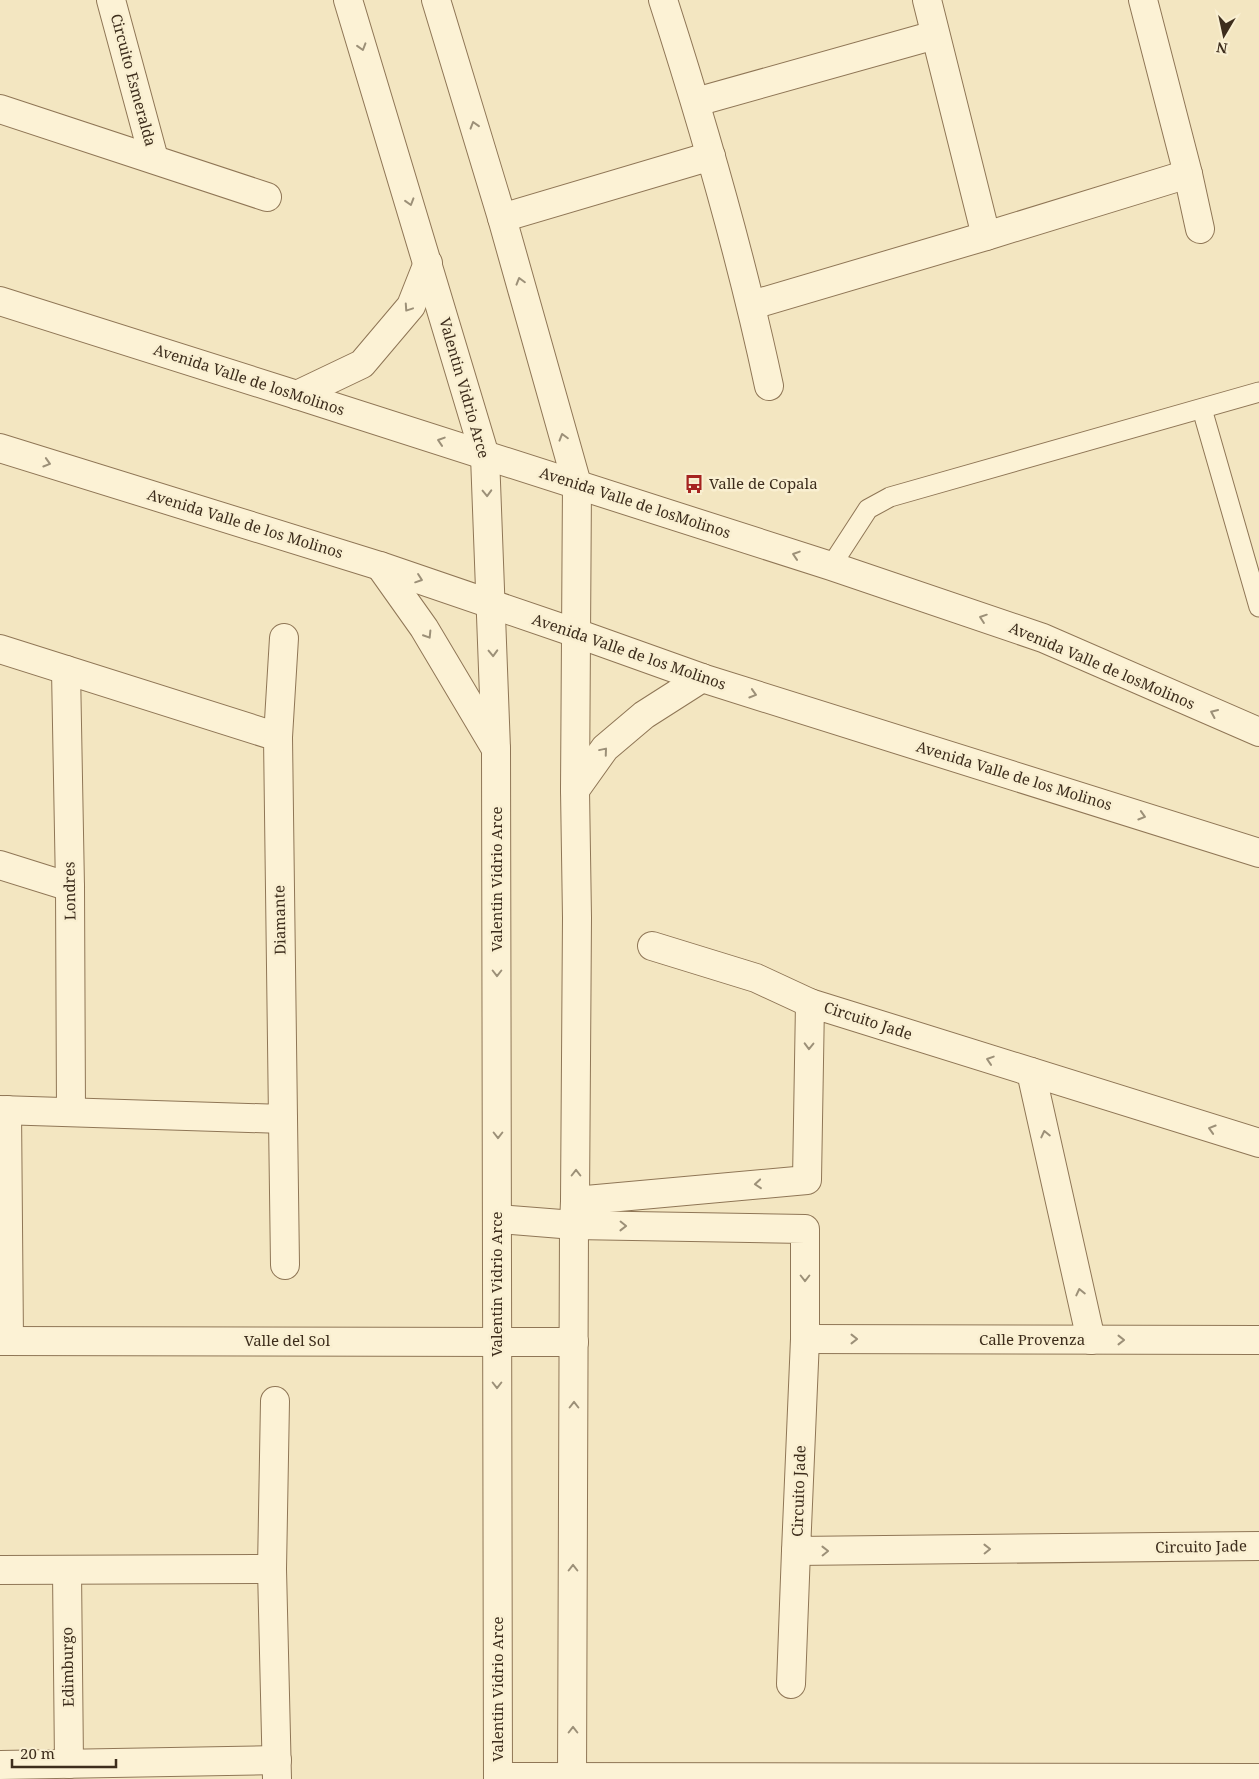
<svg xmlns="http://www.w3.org/2000/svg" width="1259" height="1779" viewBox="0 0 1259 1779" font-family="'Noto Serif',serif">
<style>
.lines{fill:none;stroke-linecap:round;stroke-linejoin:round}
.service-casing{stroke:#8f7656;stroke-width:21}
.minor-casing{stroke:#8f7656;stroke-width:30}
.tertiary-casing{stroke:#8f7656;stroke-width:30}
.service{stroke:#fcf2d5;stroke-width:19}
.minor{stroke:#fcf2d5;stroke-width:28}
.tertiary{stroke:#fcf2d5;stroke-width:28}
.oneway{stroke:#9c9078}
.labels{text-anchor:middle;stroke-width:5;stroke-linejoin:round;paint-order:stroke}
.street-label{font-size:15px;fill:#3d2d1c;stroke:#f9efd1}
.poi-label{font-size:15px;fill:#3d2d1c;stroke:#f9efd1;text-anchor:start}
</style>
<rect width="100%" height="100%" fill="#f3e6c1"/>
<g class="lines">
<g class="service-casing">
<g id="service">
<path d="M 1202,409 L 1259,607"/>
<path d="M 831,566 L 868,509 L 890,497 L 1259,392"/>
</g>
</g>
<g class="minor-casing">
<g id="minor">
<path d="M 111,0 L 154,159"/>
<path d="M 348,0 L 485,456 L 496,749 L 498,1779"/>
<path d="M 436,0 L 502,218 L 577,484 L 575,790 L 577,918 L 575,1201 L 574,1225 L 572,1779"/>
<path d="M 663,0 C 704,127 741,255 769,386"/>
<path d="M 927,0 L 986,236"/>
<path d="M 1143,0 L 1188,174 L 1200,229"/>
<path d="M 696,102 L 935,35"/>
<path d="M 0,109 L 267,197"/>
<path d="M 502,218 L 711,156"/>
<path d="M 752,305 L 986,236 L 1188,174"/>
<path d="M 0,649 L 278,737 L 283,1119 L 0,1110"/>
<path d="M 66,670 L 70,887 L 71,1112"/>
<path d="M 278,737 L 284,638"/>
<path d="M 0,865 L 70,887"/>
<path d="M 652,946 L 756,978 L 810,1003"/>
<path d="M 1031,1072 L 1091,1340"/>
<path d="M 7,1110 L 9,1341"/>
<path d="M 283,1119 L 285,1265"/>
<path d="M 575,1201 L 807,1180 L 810,1003 L 1259,1143"/>
<path d="M 498,1219 L 574,1225 L 805,1229 L 805,1339 L 796,1551 L 1259,1546"/>
<path d="M 805,1339 L 1259,1340"/>
<path d="M 0,1341 L 574,1342"/>
<path d="M 275,1401 L 272,1569 L 277,1779"/>
<path d="M 0,1570 L 272,1569"/>
<path d="M 67,1571 L 69,1764"/>
<path d="M 791,1684 L 796,1551"/>
<path d="M 0,1765 L 277,1760"/>
<path d="M 498,1777 L 1259,1778"/>
</g>
</g>
<g class="tertiary-casing">
<g id="tertiary">
<path d="M 0,301 L 297,395 L 831,566 L 1043,638 L 1259,732"/>
<path d="M 297,395 L 362,364 L 411,306 L 428,263"/>
<path d="M 0,448 L 380,566 L 576,633 L 702,678 L 1259,853"/>
<path d="M 380,566 L 424,628 L 496,749"/>
<path d="M 575,790 L 605,748 L 644,715 L 702,678"/>
</g>
</g>
<use href="#service" class="service"/>
<use href="#minor" class="minor"/>
<use href="#tertiary" class="tertiary"/>
</g>
<defs><path id="oneway-chevron" d="M-2-3.5L2.5 0L-2 3.5" fill="none" stroke-width="1.6" stroke-linecap="round" stroke-linejoin="round" transform="scale(1.25)"/></defs>
<g class="oneway">
<use href="#oneway-chevron" transform="translate(362 47) rotate(73)"/>
<use href="#oneway-chevron" transform="translate(474 125) rotate(-107)"/>
<use href="#oneway-chevron" transform="translate(410 202) rotate(73)"/>
<use href="#oneway-chevron" transform="translate(520 281) rotate(-106)"/>
<use href="#oneway-chevron" transform="translate(408 308) rotate(124)"/>
<use href="#oneway-chevron" transform="translate(563 437) rotate(-106)"/>
<use href="#oneway-chevron" transform="translate(441 441) rotate(-162)"/>
<use href="#oneway-chevron" transform="translate(47 463) rotate(17)"/>
<use href="#oneway-chevron" transform="translate(487 493) rotate(88)"/>
<use href="#oneway-chevron" transform="translate(796 555) rotate(-162)"/>
<use href="#oneway-chevron" transform="translate(419 579) rotate(19)"/>
<use href="#oneway-chevron" transform="translate(983 618) rotate(-161)"/>
<use href="#oneway-chevron" transform="translate(428 635) rotate(58)"/>
<use href="#oneway-chevron" transform="translate(493 653) rotate(88)"/>
<use href="#oneway-chevron" transform="translate(753 694) rotate(17)"/>
<use href="#oneway-chevron" transform="translate(1214 713) rotate(-156)"/>
<use href="#oneway-chevron" transform="translate(604 751) rotate(-50)"/>
<use href="#oneway-chevron" transform="translate(1142 816) rotate(17)"/>
<use href="#oneway-chevron" transform="translate(497 973) rotate(90)"/>
<use href="#oneway-chevron" transform="translate(809 1046) rotate(91)"/>
<use href="#oneway-chevron" transform="translate(990 1060) rotate(-162)"/>
<use href="#oneway-chevron" transform="translate(1212 1129) rotate(-163)"/>
<use href="#oneway-chevron" transform="translate(1045 1134) rotate(-103)"/>
<use href="#oneway-chevron" transform="translate(498 1135) rotate(90)"/>
<use href="#oneway-chevron" transform="translate(576 1173) rotate(-90)"/>
<use href="#oneway-chevron" transform="translate(758 1184) rotate(175)"/>
<use href="#oneway-chevron" transform="translate(623 1226) rotate(1)"/>
<use href="#oneway-chevron" transform="translate(805 1278) rotate(90)"/>
<use href="#oneway-chevron" transform="translate(1080 1292) rotate(-103)"/>
<use href="#oneway-chevron" transform="translate(854 1339)"/>
<use href="#oneway-chevron" transform="translate(1121 1340)"/>
<use href="#oneway-chevron" transform="translate(497 1385) rotate(90)"/>
<use href="#oneway-chevron" transform="translate(574 1405) rotate(-90)"/>
<use href="#oneway-chevron" transform="translate(987 1549) rotate(-1)"/>
<use href="#oneway-chevron" transform="translate(825 1551) rotate(-1)"/>
<use href="#oneway-chevron" transform="translate(573 1568) rotate(-90)"/>
<use href="#oneway-chevron" transform="translate(573 1730) rotate(-90)"/>
</g>
<defs>
<g id="bus-bare" transform="scale(1.5)"><path d="M-5-6H5V4H4V6H2V4H-2V6H-4V4H-5ZM-3.5-4V0h7V-4ZM-3.5 1.2v1.5H-2V1.2ZM2 1.2v1.5H3.5V1.2Z" fill="#a5231f" stroke="#f9efd1" stroke-width="2.5" paint-order="stroke"/></g>
</defs>
<g fill-rule="evenodd">
<use href="#bus-bare" x="694" y="484"/>
</g>
<g class="labels">
<g class="street-label">
<text transform="translate(133 80) rotate(75)" y="5">Circuito Esmeralda</text>
<text transform="translate(249 380) rotate(18)" y="5">Avenida Valle de losMolinos</text>
<text transform="translate(464 388) rotate(74)" y="5">Valentin Vidrio Arce</text>
<text transform="translate(635 503) rotate(18)" y="5">Avenida Valle de losMolinos</text>
<text transform="translate(245 524) rotate(17)" y="5">Avenida Valle de los Molinos</text>
<text transform="translate(629 652) rotate(19)" y="5">Avenida Valle de los Molinos</text>
<text transform="translate(1102 666) rotate(23)" y="5">Avenida Valle de losMolinos</text>
<text transform="translate(1014 776) rotate(17)" y="5">Avenida Valle de los Molinos</text>
<text transform="translate(497 879) rotate(-90)" y="5">Valentin Vidrio Arce</text>
<text transform="translate(70 891) rotate(-91)" y="5">Londres</text>
<text transform="translate(280 920) rotate(-91)" y="5">Diamante</text>
<text transform="translate(868 1021) rotate(18)" y="5">Circuito Jade</text>
<text transform="translate(497 1284) rotate(-90)" y="5">Valentin Vidrio Arce</text>
<text x="1032" y="1345">Calle Provenza</text>
<text x="287" y="1346">Valle del Sol</text>
<text transform="translate(799 1491) rotate(-88)" y="5">Circuito Jade</text>
<text transform="translate(1201 1547) rotate(-1)" y="5">Circuito Jade</text>
<text transform="translate(68 1667) rotate(-91)" y="5">Edimburgo</text>
<text transform="translate(498 1689) rotate(-90)" y="5">Valentin Vidrio Arce</text>
</g>
<g class="poi-label">
<text x="709" y="489">Valle de Copala</text>
</g>
</g>
<g transform="translate(1224 35) rotate(189)" stroke="#f9efd1" stroke-width="4" paint-order="stroke">
<path d="M0-4L9 19L0 12L-9 19Z" fill="#3d2d1c"/>
<text y="-8" font-size="14" font-weight="bold" text-anchor="middle" fill="#3d2d1c">N</text>
</g>
<path d="M12 1759v8h104v-8" fill="none" stroke="#3d2d1c" stroke-width="2.5"/>
<text x="20" y="1759" font-size="15" fill="#3d2d1c" stroke="#f9efd1" stroke-width="4" paint-order="stroke">20 m</text>
</svg>
